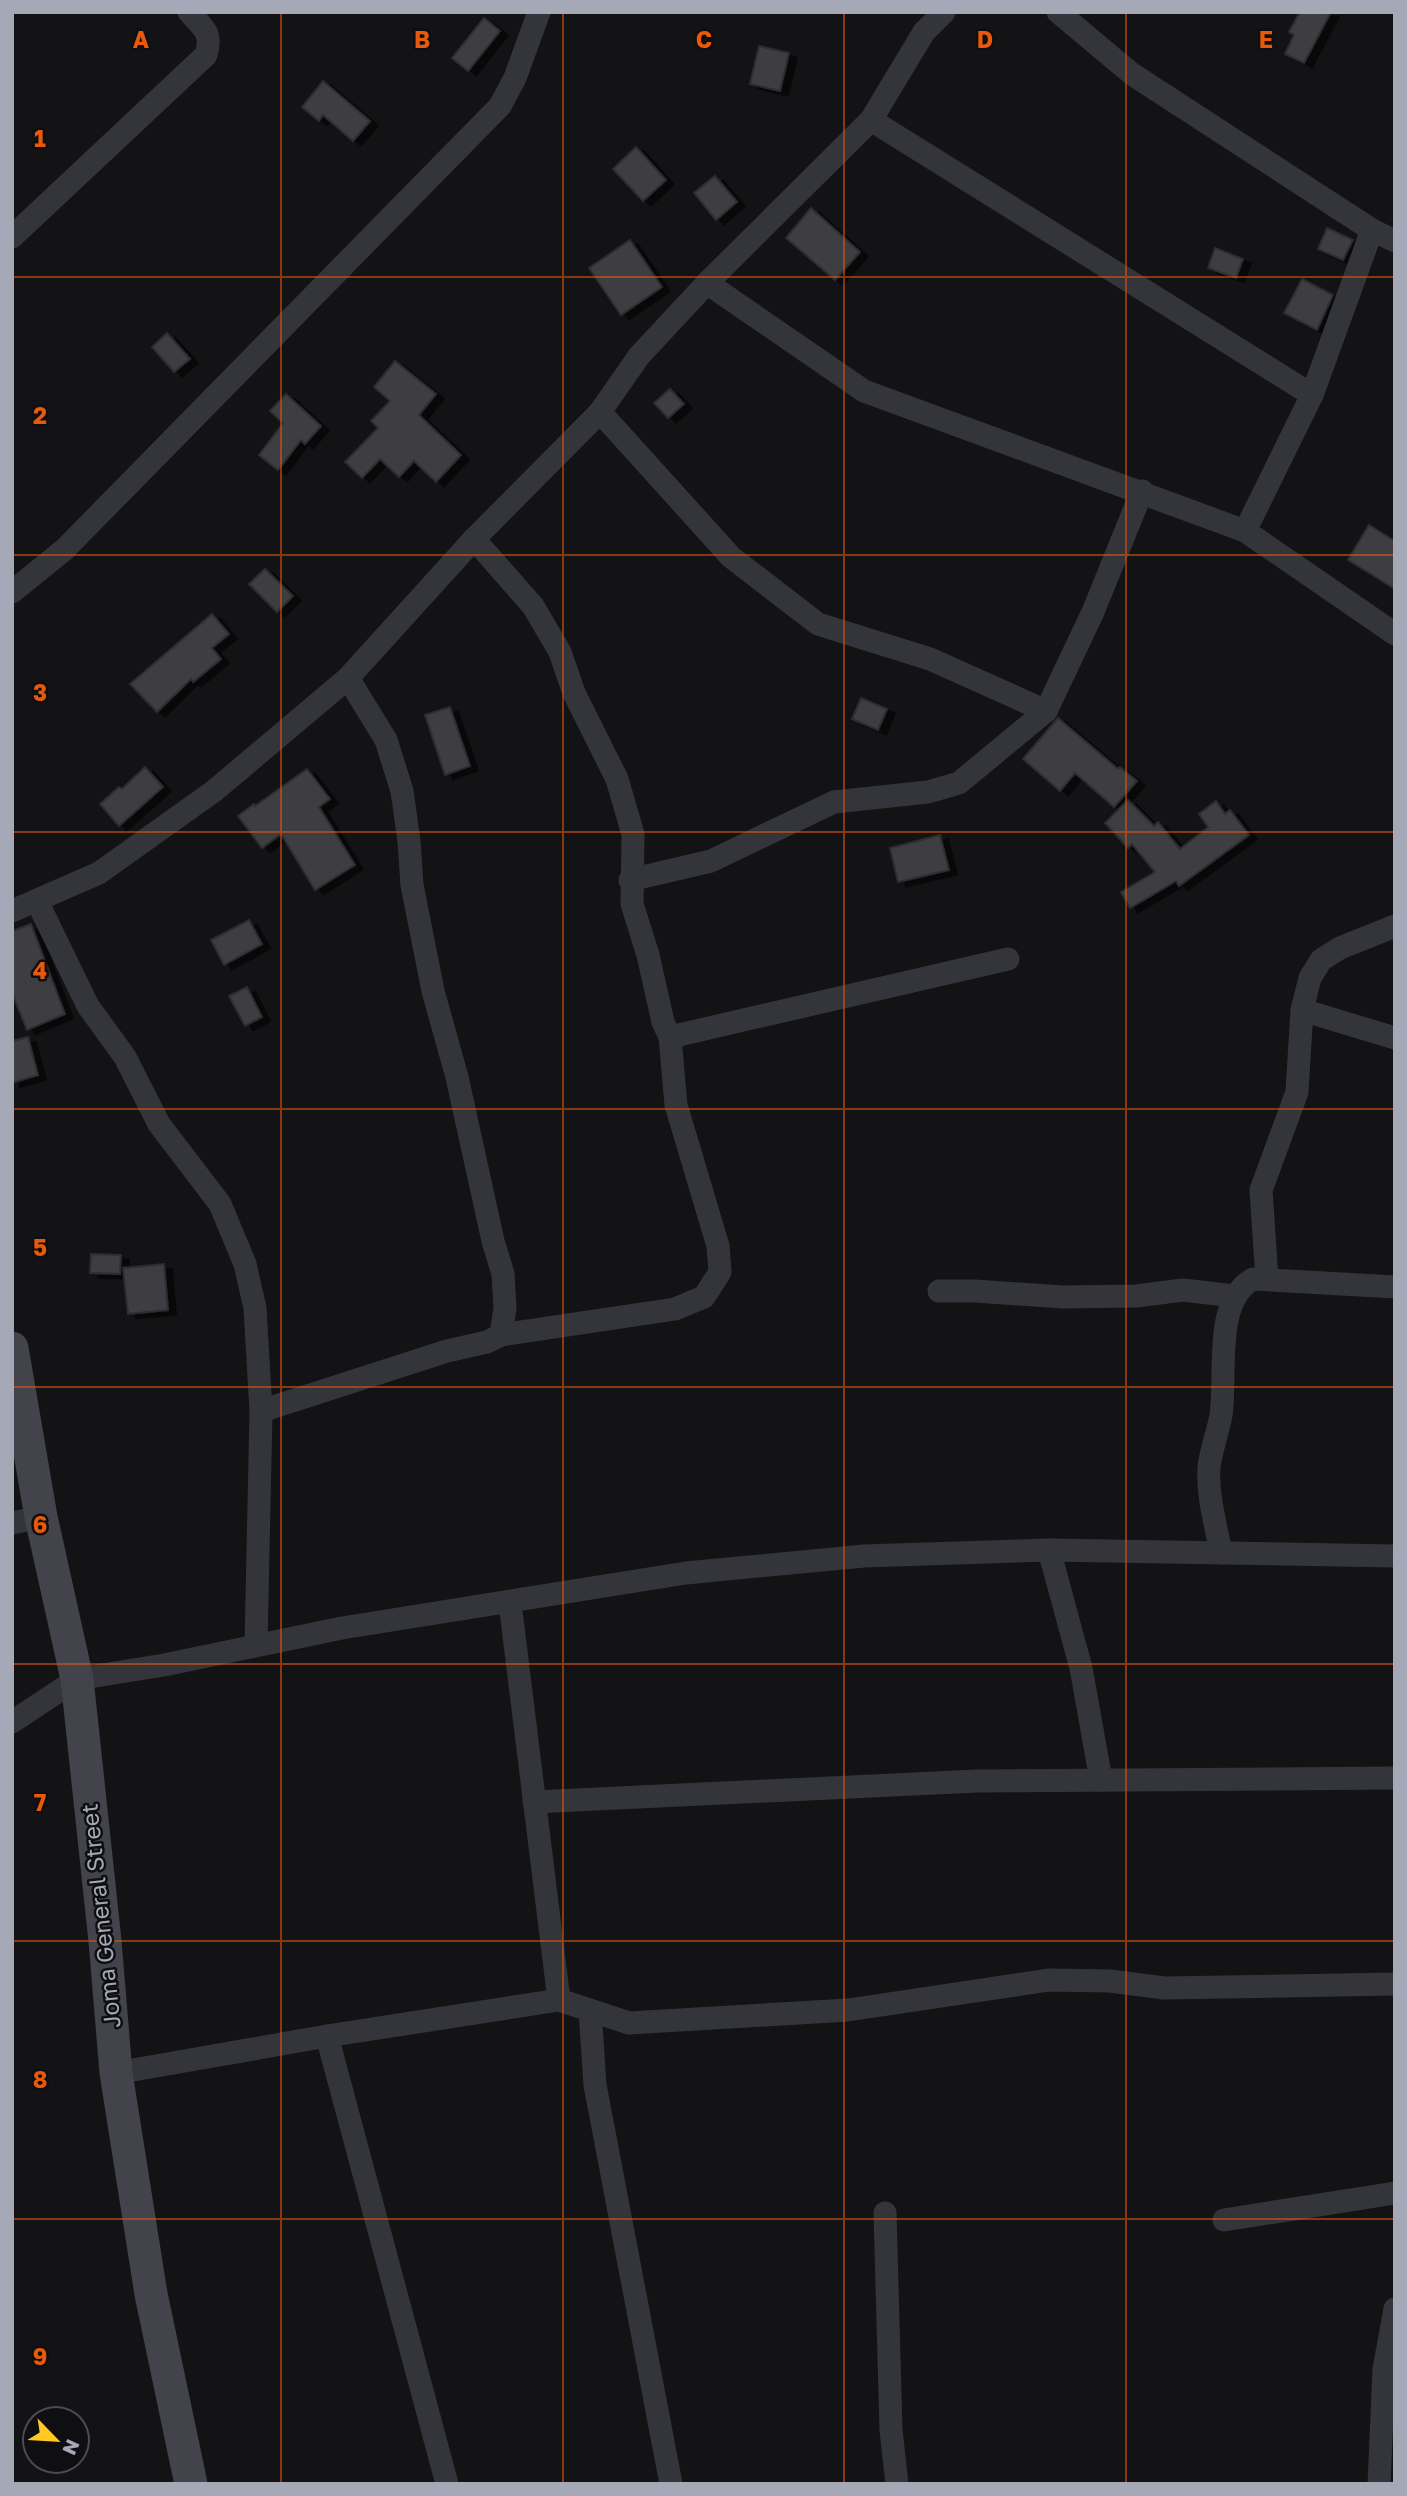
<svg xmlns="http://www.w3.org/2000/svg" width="1407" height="2496" viewBox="0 0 1407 2496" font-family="'Golos Text',sans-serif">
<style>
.building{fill:#3d3d43;stroke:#2e2d31;stroke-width:2;filter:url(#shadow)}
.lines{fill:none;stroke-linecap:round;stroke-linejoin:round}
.street{stroke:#34353b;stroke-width:23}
.secondary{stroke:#42434b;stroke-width:33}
.grid{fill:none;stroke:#e8590c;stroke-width:2;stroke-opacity:0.55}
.labels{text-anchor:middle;stroke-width:5;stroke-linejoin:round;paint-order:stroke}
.street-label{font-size:23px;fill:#a4a8b7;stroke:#0f0e10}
.grid-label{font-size:23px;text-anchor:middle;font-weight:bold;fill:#e8590c;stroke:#0f0e10;stroke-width:5;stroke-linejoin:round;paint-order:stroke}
</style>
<defs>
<filter id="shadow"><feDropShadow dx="8" dy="4.5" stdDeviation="0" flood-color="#0009"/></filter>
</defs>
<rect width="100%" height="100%" fill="#131315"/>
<g class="building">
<path d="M 1300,12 L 1331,12 L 1304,63 L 1285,54 L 1294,35 L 1289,32 Z"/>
<path d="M 484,18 L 500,31 L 468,71 L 452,58 Z"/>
<path d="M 759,46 L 789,53 L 780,91 L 750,84 Z"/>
<path d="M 323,81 L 370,121 L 353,141 L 323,115 L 319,121 L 302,107 Z"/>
<path d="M 636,147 L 666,180 L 643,201 L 613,169 Z"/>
<path d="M 715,176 L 737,202 L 716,220 L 694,193 Z"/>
<path d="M 811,208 L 860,252 L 835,280 L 786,238 Z"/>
<path d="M 1327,228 L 1353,240 L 1343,260 L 1318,249 Z"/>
<path d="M 630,240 L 662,287 L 621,315 L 589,268 Z"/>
<path d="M 1215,248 L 1243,259 L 1236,278 L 1208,268 Z"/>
<path d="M 1302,279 L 1333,295 L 1317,330 L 1284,313 Z"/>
<path d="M 167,333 L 190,359 L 174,372 L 152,347 Z"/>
<path d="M 395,361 L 436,394 L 419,415 L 461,455 L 436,482 L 414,461 L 399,477 L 380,459 L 362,478 L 345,462 L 378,428 L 371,421 L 390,401 L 374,387 Z"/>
<path d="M 670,389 L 684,404 L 668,418 L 654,403 Z"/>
<path d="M 286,394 L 321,426 L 305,444 L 301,440 L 278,470 L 259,455 L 283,423 L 270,411 Z"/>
<path d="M 1369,525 L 1395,541 L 1395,589 L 1348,560 Z"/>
<path d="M 265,569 L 293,596 L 277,612 L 249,584 Z"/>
<path d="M 212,614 L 229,634 L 212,648 L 221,659 L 193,682 L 191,679 L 157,712 L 130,684 Z"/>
<path d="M 861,698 L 887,709 L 878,730 L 852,719 Z"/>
<path d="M 450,707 L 470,766 L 445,775 L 425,715 Z"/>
<path d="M 1058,718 L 1118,769 L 1120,767 L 1137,781 L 1114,807 L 1075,773 L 1060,791 L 1023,759 Z"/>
<path d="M 145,767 L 163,787 L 119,826 L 100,804 L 119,787 L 122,789 Z"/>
<path d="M 307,769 L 330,799 L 319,807 L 355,865 L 315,890 L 281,834 L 262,848 L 238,816 L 254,804 L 255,806 Z"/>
<path d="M 1128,800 L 1154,826 L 1158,822 L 1180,849 L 1208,827 L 1199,814 L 1216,801 L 1225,814 L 1230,810 L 1249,835 L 1179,886 L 1176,881 L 1130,908 L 1121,892 L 1155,872 L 1132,844 L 1128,848 L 1105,823 Z"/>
<path d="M 940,835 L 949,870 L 898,882 L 890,848 Z"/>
<path d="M 249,920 L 262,944 L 224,965 L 211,940 Z"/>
<path d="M 31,924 L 65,1014 L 27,1030 L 12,993 L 12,931 Z"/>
<path d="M 247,987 L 262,1017 L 245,1026 L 229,996 Z"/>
<path d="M 28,1037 L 38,1075 L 12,1083 L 12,1041 Z"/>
<path d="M 91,1254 L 121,1255 L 120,1274 L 90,1273 Z"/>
<path d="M 164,1264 L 168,1310 L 128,1314 L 123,1268 Z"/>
</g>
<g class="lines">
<g class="street">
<path d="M 1058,12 L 1132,74 L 1372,230 L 1395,241"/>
<path d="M 871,120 L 1312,395"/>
<path d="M 12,237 L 206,55 C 213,32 203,28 189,12"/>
<path d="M 707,283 L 864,391 L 1245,531 L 1395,634"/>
<path d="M 600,412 L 731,557 L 818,624 L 930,659 L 1046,711"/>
<path d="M 1245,531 L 1312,395 L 1372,230"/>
<path d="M 474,539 L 533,606 L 560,652 L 574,693 L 617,779 L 633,834 L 632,904 L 648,955 L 663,1022 L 670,1037 L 676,1105 L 718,1246 L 720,1272 L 704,1297 L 675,1309 L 501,1335"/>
<path d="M 12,592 L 65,549 L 500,106 L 515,78 L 539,12"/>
<path d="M 630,880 L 711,861 L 834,802 L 928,792 L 959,783 L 1046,711 L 1093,612 L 1142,491"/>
<path d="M 37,901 L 88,1006 L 125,1057 L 159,1124 L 220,1204 L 245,1264 L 255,1308 L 261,1411 L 256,1645"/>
<path d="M 12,911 L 99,873 L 214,791 L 348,678 L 474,539 L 600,412 L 639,356 L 707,283 L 871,120 L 924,32 L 944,12"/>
<path d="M 1302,1010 L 1395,1038"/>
<path d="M 670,1037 L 1008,959"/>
<path d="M 1267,1279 L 1261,1190 L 1297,1092 L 1302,1010 L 1310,978 L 1321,960 L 1340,948 L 1395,926"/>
<path d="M 939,1291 L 975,1291 L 1063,1297 L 1136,1296 L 1183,1290 L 1234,1296"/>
<path d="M 261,1411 L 447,1351 L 487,1342 L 501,1335 L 505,1308 L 503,1274 L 493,1241 L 457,1077 L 433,991 L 412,885 L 409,841 L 402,791 L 386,740 L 348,678"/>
<path d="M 12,1523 L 41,1517"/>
<path d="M 1049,1550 L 1081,1668 L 1101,1780"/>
<path d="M 1221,1553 C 1216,1526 1207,1495 1209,1467 C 1211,1450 1218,1432 1221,1415 C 1227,1374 1213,1301 1253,1279 L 1395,1287"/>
<path d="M 12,1722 L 77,1679 L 164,1665 L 342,1628 L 686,1573 L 864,1556 L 1049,1550 L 1395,1556"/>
<path d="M 534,1802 L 977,1781 L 1395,1778"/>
<path d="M 559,2000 L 629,2023 L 848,2010 L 1049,1980 L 1110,1981 L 1164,1988 L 1395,1984"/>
<path d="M 590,2010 L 595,2085 L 671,2484"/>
<path d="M 327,2036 L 447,2484"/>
<path d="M 116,2073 L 327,2036 L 559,2000 L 510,1603"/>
<path d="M 885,2213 L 891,2430 L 897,2484"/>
<path d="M 1224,2220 L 1395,2193"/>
<path d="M 1379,2484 L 1384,2369 L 1395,2309"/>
</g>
<path class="secondary" d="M 12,1348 L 41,1517 L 77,1679 L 105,1941 L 116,2073 L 151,2294 L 191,2484"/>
</g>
<path class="grid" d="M 281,12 L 281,2484M 563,12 L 563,2484M 844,12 L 844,2484M 1126,12 L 1126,2484M 12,277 L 1395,277M 12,555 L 1395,555M 12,832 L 1395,832M 12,1109 L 1395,1109M 12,1387 L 1395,1387M 12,1664 L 1395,1664M 12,1941 L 1395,1941M 12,2219 L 1395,2219"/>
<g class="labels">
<g class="street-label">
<text transform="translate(101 1916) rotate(-96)" y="8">Joma General Street</text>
</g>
</g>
<g class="grid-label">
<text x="141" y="48">A</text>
<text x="422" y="48">B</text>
<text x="704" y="48">C</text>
<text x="985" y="48">D</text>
<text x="1266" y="48">E</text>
<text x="40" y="147">1</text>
<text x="40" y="424">2</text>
<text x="40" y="701">3</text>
<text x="40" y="979">4</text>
<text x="40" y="1256">5</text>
<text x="40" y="1533">6</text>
<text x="40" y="1811">7</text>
<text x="40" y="2088">8</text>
<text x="40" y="2365">9</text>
</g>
<rect width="1407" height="2496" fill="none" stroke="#a4a8b7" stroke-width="28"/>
<g transform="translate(56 2440) rotate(115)"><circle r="33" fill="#0f0e10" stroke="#4b4c53" stroke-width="2"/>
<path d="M0-5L12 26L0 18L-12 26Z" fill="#ffc822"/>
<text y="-10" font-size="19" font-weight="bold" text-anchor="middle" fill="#a4a8b7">N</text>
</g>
</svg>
